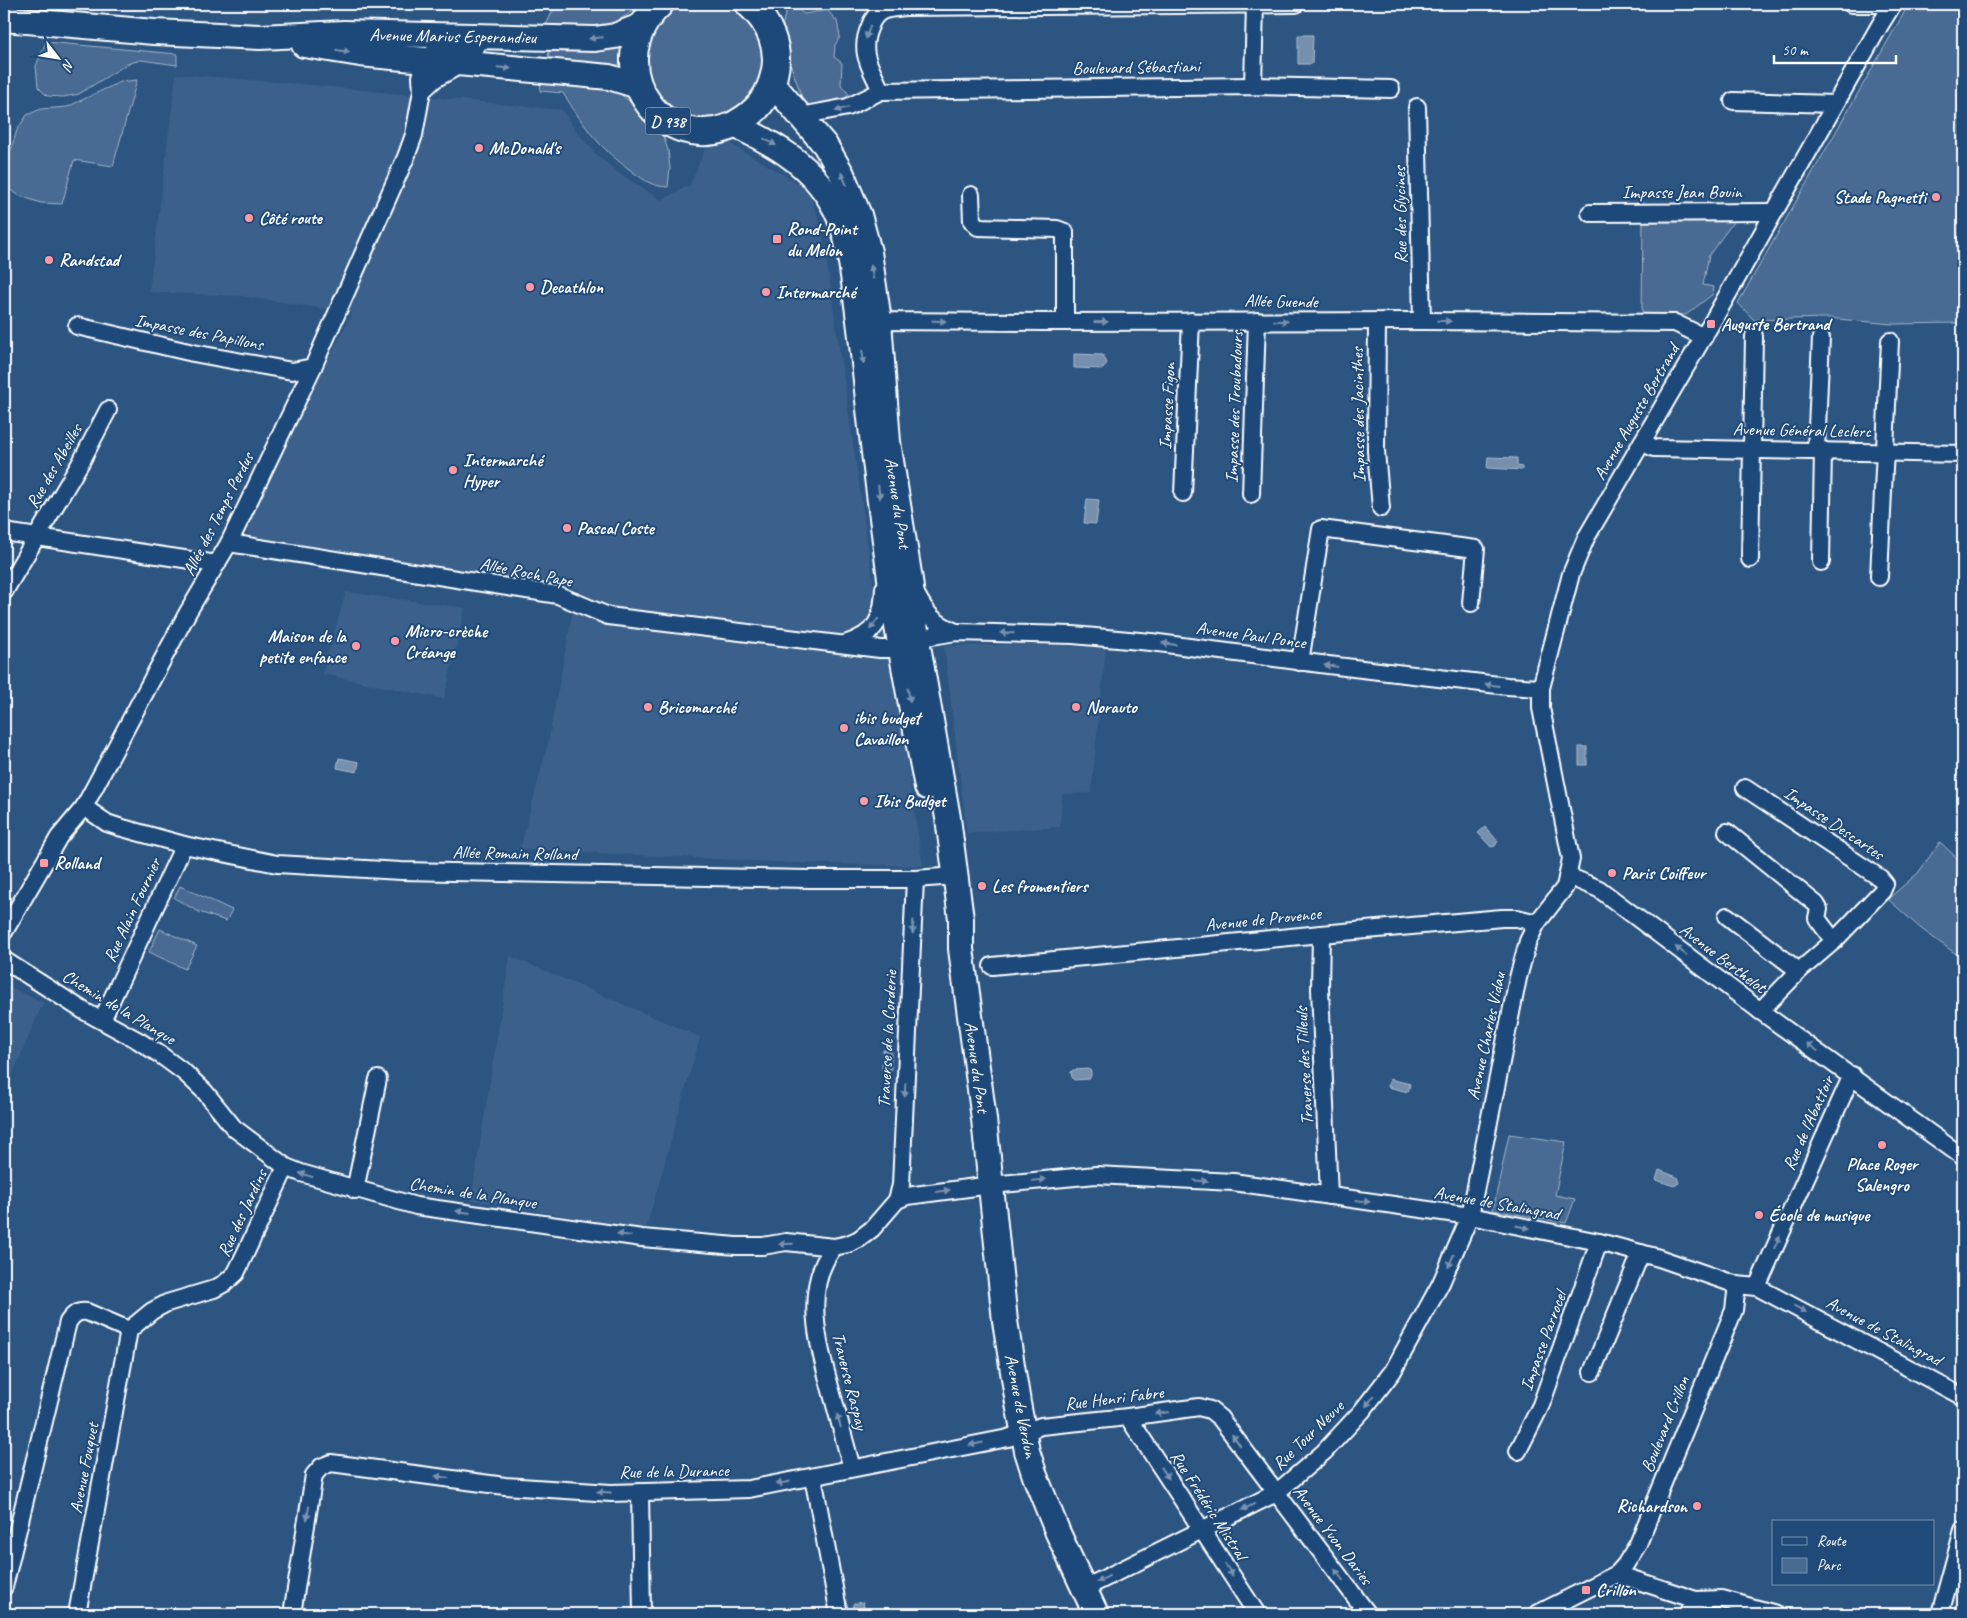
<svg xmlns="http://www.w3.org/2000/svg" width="1967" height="1618" viewBox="0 0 1967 1618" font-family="Caveat,sans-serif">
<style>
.built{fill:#3b618b}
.green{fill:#486b92;stroke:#a4b5c8}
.water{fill:#748fad;stroke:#acbcce}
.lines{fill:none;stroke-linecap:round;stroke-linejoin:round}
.street-casing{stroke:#fff;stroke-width:20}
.secondary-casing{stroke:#fff;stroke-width:28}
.primary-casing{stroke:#fff;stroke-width:30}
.street{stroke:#1f4a7a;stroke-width:16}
.secondary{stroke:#1f4a7a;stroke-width:24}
.primary{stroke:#1f4a7a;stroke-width:26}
.oneway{fill:#7992af}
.poi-dot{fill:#ff9aa2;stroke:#1f4a7a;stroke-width:2}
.labels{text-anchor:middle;stroke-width:4;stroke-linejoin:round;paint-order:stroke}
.shield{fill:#1f4a7a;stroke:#bcc9d7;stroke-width:1}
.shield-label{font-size:16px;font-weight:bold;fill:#fff}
.street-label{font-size:18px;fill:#fff;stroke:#1f4a7a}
.poi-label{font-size:18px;font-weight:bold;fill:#fff;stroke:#1f4a7a;text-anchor:start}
</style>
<rect width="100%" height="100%" fill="#2c5582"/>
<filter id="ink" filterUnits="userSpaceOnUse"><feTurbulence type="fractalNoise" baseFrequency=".02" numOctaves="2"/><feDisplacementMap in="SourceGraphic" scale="10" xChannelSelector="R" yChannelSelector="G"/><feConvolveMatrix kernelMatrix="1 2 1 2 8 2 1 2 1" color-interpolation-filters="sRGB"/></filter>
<g filter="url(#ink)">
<g class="built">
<path d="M 176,74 L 302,84 L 562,110 L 577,132 L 597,155 L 620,174 L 661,200 L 690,185 L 705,149 L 724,140 L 803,186 L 812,200 L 822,230 L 876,601 L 892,666 L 923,866 L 794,863 L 520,849 L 548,743 L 577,589 L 257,542 L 246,531 L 321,374 L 352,313 L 241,296 L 149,292 Z"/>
<path d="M 346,592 L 465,608 L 444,699 L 322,674 Z"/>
<path d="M 1026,644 L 1106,648 L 1091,793 L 1062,794 L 1060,827 L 967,833 L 944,646 Z"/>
<path d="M 510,956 L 700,1037 L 646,1229 L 471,1200 Z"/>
<path d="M 4,984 L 43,1003 L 4,1094 Z"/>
</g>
<g class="green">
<circle cx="705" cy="60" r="59"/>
<path d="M 207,4 L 295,4 L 279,7 Z"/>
<path d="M 556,4 L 640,4 C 608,35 585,28 545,27 Z"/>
<path d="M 790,4 L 804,14 L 827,10 L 837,21 L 840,37 L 835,45 L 834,57 L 842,63 L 841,85 L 852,98 L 812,108 L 804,104 C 798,83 780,43 783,23 C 784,16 787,10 790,4 Z"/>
<path d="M 1909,4 L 1963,4 L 1963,323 L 1892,324 L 1827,318 L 1754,320 L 1738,303 Z"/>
<path d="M 624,40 L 621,55 L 622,65 L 548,60 L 549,45 Z"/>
<path d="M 46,42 L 177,54 L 177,65 L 141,60 L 127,64 L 79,94 L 63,97 L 47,96 L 38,87 L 36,66 Z"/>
<path d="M 137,80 L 113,166 L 74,160 L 62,204 L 41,203 L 20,196 L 9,189 L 6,181 L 7,168 L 10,153 L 17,130 L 27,115 L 41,109 L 67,107 L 120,82 Z"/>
<path d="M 541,83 L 599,87 L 615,90 L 629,101 L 664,138 L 668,150 L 670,168 L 668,187 C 651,186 646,181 633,172 C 598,147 586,129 563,93 L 540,91 Z"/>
<path d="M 1643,219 L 1734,221 L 1709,255 L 1703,285 L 1714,287 L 1713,294 L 1686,315 L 1642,315 Z"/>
<path d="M 1940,842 L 1963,864 L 1963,959 L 1920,928 L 1888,899 L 1918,873 Z"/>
<path d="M 180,886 L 232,910 L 226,921 L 199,912 L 174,898 Z"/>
<path d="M 160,929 L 197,946 L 185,969 L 149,952 Z"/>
<path d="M 1509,1134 L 1566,1142 L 1555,1195 L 1575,1199 L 1566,1223 L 1493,1210 Z"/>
</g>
<g class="water">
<path d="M 1298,35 L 1313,35 L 1312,64 L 1298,64 Z"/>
<path d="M 1074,354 L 1103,355 L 1107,363 L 1103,369 L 1074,368 Z"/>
<path d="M 1488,457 L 1517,458 L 1517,466 L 1522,467 L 1522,470 L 1487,468 Z"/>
<path d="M 1087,499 L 1099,500 L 1096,524 L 1084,523 Z"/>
<rect x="1579" y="747" width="8" height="18"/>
<path d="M 339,758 L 359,762 L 357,772 L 337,768 Z"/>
<path d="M 1485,827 L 1498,841 L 1495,846 L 1491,847 L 1478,833 Z"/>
<path d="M 883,1050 L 891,1050 L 891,1071 L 882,1070 Z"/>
<path d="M 1088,1069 L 1091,1071 L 1091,1076 L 1089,1079 L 1074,1080 L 1072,1077 L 1071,1072 L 1073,1070 Z"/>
<path d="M 1390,1079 L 1410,1084 L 1408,1092 L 1388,1087 Z"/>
<path d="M 1659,1170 L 1677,1177 L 1679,1183 L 1674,1186 L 1656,1180 Z"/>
<path d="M 863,1602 L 865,1613 L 872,1612 L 872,1614 L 855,1614 L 853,1604 Z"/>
</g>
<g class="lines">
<g class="street-casing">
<g id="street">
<path d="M 1851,4 L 1881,4 L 1890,8"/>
<path d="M 1253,86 L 1255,4"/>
<path d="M 422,91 L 435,79 L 462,64"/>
<path d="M 881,91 C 871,67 858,53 870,26 C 872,20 876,14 882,11 C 888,8 898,8 905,7 L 1296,4"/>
<path d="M 1733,101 L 1835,104"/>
<path d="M 1417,107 L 1422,321"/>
<path d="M 800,116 L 848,107 L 881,91 L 1253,86 L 1391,89"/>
<path d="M 971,195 L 972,221 L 978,227 L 1057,229 L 1065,232 L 1065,322"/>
<path d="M 1590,213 L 1774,212"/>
<path d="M 870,317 L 879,321 L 1044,322 L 1422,321 L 1675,323 L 1704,337"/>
<path d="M 1377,323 L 1376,451 L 1381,508"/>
<path d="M 77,326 L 193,353 L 292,371 L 313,367"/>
<path d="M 1642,442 L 1654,448 L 1963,454"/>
<path d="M 1816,450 L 1821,338"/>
<path d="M 1183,493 L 1191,321"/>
<path d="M 1251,494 L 1257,321"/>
<path d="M 4,532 L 217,564"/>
<path d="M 229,543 L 558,595 L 608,616 L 880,649 L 892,649 L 926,637 L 956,632 L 1073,635 L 1151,642 L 1328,665 L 1507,686 L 1541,688"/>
<path d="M 1750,559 L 1754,336"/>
<path d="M 1821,562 L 1823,450"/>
<path d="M 1879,577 L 1890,341"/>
<path d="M 4,592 L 81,462 L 108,410"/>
<path d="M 916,594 C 927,615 934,623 956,632"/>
<path d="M 845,644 C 877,634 883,619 884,588"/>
<path d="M 1300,662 L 1321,529 L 1476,549 L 1471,603"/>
<path d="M 1745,788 L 1880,878 L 1885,884 L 1882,891 L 1834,941 L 1799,971 L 1760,1011"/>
<path d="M 84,807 L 107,823 L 119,827 L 184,845 L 277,864 L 401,871 L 809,879 L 915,879 L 955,876"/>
<path d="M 1727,832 L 1816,904 L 1819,909 L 1817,918 L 1819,921 L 1834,941"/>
<path d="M 1568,876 L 1599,889 L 1763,1013 L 1963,1157"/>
<path d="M 1727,916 L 1799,971"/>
<path d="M 4,932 L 59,837 L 84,807 L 188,612 L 229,543 L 313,367 L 406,157 L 414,135 L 422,91 L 421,77 L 426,61 L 433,53 L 444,48 L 477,46"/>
<path d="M 1321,934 L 1320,989 L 1329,1196"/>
<path d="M 4,960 L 84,1011 L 139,1041 L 162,1056 L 185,1073 L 205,1092 L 234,1128 L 286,1167 L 301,1173 L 416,1206 L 642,1238 L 736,1246 L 763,1246 L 786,1242 L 834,1247 L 848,1244 L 859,1239 L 872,1229 L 897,1200 L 907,1196 L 991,1185 L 1096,1175 L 1233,1182 L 1470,1216 L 1599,1242 L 1659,1258 L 1737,1285 L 1757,1287 L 1963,1397"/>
<path d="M 992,966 L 1321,934 L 1502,918 L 1517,918 L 1537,923"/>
<path d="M 102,1020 L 184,845"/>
<path d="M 355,1190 L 378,1079"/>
<path d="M 897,1200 L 901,1185 L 915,879"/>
<path d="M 834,1247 C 801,1289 819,1347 832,1394 C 839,1419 845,1443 852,1468"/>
<path d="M 1757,1287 L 1852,1075"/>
<path d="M 129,1330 L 152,1311 L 167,1303 L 214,1289 L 225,1283 L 236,1273 L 286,1167"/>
<path d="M 1592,1372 L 1641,1253"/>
<path d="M 1128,1417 L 1257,1614"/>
<path d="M 1518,1451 L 1541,1405 L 1599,1242"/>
<path d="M 813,1477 L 839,1614"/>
<path d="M 640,1492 L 642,1614"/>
<path d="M 1617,1574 L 1696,1600 L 1722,1599 L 1776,1614"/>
<path d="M 4,1587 L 68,1322 C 74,1314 77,1311 87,1312 L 129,1330"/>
<path d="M 1083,1589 L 1276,1493 L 1324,1452 L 1362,1411 L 1393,1371 L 1441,1283 L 1470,1216 L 1518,978 L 1528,941 L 1537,923 L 1565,887 L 1571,859 L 1541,708 L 1541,688 L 1571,574 L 1586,538 L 1711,324 L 1880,25 L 1893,4"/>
<path d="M 77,1614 L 129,1330"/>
<path d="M 292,1614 L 314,1475 L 321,1467 L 331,1463 L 505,1486 L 611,1493 L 749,1489 L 1008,1438 L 1041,1426 L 1128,1417 L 1199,1407 L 1210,1410 L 1220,1418 L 1368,1614"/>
<path d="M 1537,1614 L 1617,1574 L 1625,1565 L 1638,1544 L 1734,1310 L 1737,1285"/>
<path d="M 1687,1614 L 1695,1606 L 1696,1600"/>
<path d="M 1940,1614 L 1963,1530"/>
</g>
</g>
<g class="secondary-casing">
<g id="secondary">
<path d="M 4,19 L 154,32 L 260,37 L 344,33 L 595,39 L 615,36 L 643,25"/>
<path d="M 304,45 L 360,54 L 609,77 L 638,86"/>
<path d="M 772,83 L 825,145 L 842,174 L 859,215 L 869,252 L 879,321 L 888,442 L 910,580 L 917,640 L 948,818 L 961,919 L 961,949 L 984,1119 L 1005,1321 L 1018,1403 L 1027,1451 L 1035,1476 L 1058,1533 L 1096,1614"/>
<path d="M 734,125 C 776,144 814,166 836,210 C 849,237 852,268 856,298 C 863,346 867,395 873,444 C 880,503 887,561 896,620 C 905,676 916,731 927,787"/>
</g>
</g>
<g class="primary-casing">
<path id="primary" d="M 660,4 C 591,70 673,169 745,118 C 760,108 770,92 774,75 C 781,48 769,22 749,4"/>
</g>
<use href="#street" class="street"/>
<use href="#secondary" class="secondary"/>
<use href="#primary" class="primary"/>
</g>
<defs><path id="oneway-solid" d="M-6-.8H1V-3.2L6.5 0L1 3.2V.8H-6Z" transform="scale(1.25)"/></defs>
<g class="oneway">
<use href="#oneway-solid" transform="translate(868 32) rotate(109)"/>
<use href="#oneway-solid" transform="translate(596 38) rotate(175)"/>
<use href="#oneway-solid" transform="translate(343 51) rotate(10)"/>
<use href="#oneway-solid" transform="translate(504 68) rotate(5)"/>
<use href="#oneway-solid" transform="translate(842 109) rotate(164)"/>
<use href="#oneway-solid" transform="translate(770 142) rotate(30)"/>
<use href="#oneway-solid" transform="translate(844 179) rotate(-114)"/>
<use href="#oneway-solid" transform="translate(872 272) rotate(-99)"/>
<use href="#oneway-solid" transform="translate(939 321) rotate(1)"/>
<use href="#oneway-solid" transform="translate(1281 321) rotate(1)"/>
<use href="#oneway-solid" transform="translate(1444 321) rotate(1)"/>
<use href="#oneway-solid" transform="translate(1101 322) rotate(-1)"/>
<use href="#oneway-solid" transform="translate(863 357) rotate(84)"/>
<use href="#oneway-solid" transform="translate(879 492) rotate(83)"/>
<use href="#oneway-solid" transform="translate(874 624) rotate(127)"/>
<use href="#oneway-solid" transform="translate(1007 633) rotate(-179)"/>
<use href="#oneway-solid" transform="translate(1169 644) rotate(-172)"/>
<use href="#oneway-solid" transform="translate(1331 666) rotate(-173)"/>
<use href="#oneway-solid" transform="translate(1492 685) rotate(-173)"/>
<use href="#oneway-solid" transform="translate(909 695) rotate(79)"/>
<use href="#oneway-solid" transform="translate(913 927) rotate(93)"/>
<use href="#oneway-solid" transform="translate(1681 951) rotate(-143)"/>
<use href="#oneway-solid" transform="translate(1812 1047) rotate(-145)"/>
<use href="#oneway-solid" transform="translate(905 1090) rotate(93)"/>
<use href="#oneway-solid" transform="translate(306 1175) rotate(-162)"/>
<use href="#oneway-solid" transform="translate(1039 1180) rotate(-5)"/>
<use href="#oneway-solid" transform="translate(1201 1181) rotate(3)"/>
<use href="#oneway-solid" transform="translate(943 1191) rotate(-8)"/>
<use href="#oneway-solid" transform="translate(1363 1201) rotate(8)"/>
<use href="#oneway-solid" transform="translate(463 1212) rotate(-172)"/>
<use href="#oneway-solid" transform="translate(1523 1227) rotate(11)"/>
<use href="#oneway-solid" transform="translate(624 1235) rotate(-172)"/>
<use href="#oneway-solid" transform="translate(1777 1242) rotate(-66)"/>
<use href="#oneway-solid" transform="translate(786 1244) rotate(179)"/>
<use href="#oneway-solid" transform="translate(1451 1261) rotate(113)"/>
<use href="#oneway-solid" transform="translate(1800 1309) rotate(28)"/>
<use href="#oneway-solid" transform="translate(1370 1401) rotate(128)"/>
<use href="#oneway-solid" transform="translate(1162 1413) rotate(172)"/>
<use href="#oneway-solid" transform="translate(839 1421) rotate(-105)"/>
<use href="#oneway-solid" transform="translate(1236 1440) rotate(-127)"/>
<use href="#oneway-solid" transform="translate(976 1444) rotate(169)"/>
<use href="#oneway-solid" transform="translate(1165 1473) rotate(56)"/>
<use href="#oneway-solid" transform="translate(442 1477) rotate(-172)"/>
<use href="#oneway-solid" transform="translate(783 1483) rotate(169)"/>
<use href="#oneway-solid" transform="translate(604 1492) rotate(-176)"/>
<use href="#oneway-solid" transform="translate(1248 1507) rotate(154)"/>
<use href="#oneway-solid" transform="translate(308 1513) rotate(99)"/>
<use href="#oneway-solid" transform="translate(1229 1570) rotate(57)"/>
<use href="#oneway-solid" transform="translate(1339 1575) rotate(-127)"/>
<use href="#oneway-solid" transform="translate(1103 1579) rotate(153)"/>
</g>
</g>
<g class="poi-dot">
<circle cx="479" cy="148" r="5"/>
<circle cx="1936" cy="197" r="5"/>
<circle cx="249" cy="218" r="5"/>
<rect x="772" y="234" width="10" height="10" rx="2.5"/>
<circle cx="49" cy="260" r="5"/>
<circle cx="530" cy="287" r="5"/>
<circle cx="766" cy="292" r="5"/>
<rect x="1706" y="319" width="10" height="10" rx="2.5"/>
<circle cx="453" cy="470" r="5"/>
<circle cx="567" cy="528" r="5"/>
<circle cx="395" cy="641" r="5"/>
<circle cx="356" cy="646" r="5"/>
<circle cx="648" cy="707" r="5"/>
<circle cx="1076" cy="707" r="5"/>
<circle cx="844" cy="728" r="5"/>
<circle cx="864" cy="801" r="5"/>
<rect x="39" y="858" width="10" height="10" rx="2.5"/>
<circle cx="1612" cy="873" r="5"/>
<circle cx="982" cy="886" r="5"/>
<circle cx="1882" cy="1145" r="5"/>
<circle cx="1759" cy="1215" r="5"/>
<circle cx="1697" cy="1506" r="5"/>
<rect x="1581" y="1585" width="10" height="10" rx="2.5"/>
</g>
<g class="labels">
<rect class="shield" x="645.5" y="107.5" width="45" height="27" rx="4"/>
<g class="shield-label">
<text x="668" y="127">D 938</text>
</g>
<g class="street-label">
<text transform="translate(453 36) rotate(1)" y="6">Avenue Marius Esperandieu</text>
<text transform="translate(1136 67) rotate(-1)" y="6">Boulevard Sébastiani</text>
<text x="1682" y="198">Impasse Jean Bouin</text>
<text transform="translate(1400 215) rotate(-91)" y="6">Rue des Glycines</text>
<text transform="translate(1281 301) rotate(1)" y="6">Allée Guende</text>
<text transform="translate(199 332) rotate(11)" y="6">Impasse des Papillons</text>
<text transform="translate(1167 406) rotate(-87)" y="6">Impasse Figon</text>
<text transform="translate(1234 407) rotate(-88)" y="6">Impasse des Troubadours</text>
<text transform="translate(1636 412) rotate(-60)" y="6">Avenue Auguste Bertrand</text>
<text transform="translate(1358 415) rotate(-91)" y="6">Impasse des Jacinthes</text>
<text transform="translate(1802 430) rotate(1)" y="6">Avenue Général Leclerc</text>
<text transform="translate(54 466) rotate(-60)" y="6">Rue des Abeilles</text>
<text transform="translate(898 503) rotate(81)" y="6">Avenue du Pont</text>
<text transform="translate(218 514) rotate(-63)" y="6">Allée des Temps Perdus</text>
<text transform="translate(526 572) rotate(11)" y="6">Allée Roch Pape</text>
<text transform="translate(1251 635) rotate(8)" y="6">Avenue Paul Ponce</text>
<text transform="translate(1834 823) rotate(34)" y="6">Impasse Descartes</text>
<text transform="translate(515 853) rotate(1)" y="6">Allée Romain Rolland</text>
<text transform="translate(132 910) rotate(-65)" y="6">Rue Alain Fournier</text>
<text transform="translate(1263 919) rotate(-6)" y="6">Avenue de Provence</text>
<text transform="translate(1723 958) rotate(37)" y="6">Avenue Berthelot</text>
<text transform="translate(119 1007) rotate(31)" y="6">Chemin de la Planque</text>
<text transform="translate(1486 1036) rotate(-78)" y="6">Avenue Charles Vidau</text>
<text transform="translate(887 1039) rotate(-87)" y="6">Traverse de la Corderie</text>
<text transform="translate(1304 1066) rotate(-93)" y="6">Traverse des Tilleuls</text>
<text transform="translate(977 1067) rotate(82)" y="6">Avenue du Pont</text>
<text transform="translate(1808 1123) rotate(-66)" y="6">Rue de l'Abattoir</text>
<text transform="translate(473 1193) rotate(9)" y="6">Chemin de la Planque</text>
<text transform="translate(1497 1203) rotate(10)" y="6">Avenue de Stalingrad</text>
<text transform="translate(242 1213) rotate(-65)" y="6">Rue des Jardins</text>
<text transform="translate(1884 1331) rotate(28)" y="6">Avenue de Stalingrad</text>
<text transform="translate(1543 1341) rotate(-70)" y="6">Impasse Parrocel</text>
<text transform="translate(850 1381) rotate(76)" y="6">Traverse Raspay</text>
<text transform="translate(1114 1398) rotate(-7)" y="6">Rue Henri Fabre</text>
<text transform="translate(1021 1406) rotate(79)" y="6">Avenue de Verdun</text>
<text transform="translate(1665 1424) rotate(-68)" y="6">Boulevard Crillon</text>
<text transform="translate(1308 1435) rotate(-44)" y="6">Rue Tour Neuve</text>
<text transform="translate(84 1468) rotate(-79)" y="6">Avenue Fouquet</text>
<text transform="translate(674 1471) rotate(-1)" y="6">Rue de la Durance</text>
<text transform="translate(1209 1505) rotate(57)" y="6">Rue Frédéric Mistral</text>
<text transform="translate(1333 1535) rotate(53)" y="6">Avenue Yvon Daries</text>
</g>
<g class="poi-label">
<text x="489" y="154">McDonald's</text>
<text x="1926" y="203" text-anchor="end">Stade Pagnetti</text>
<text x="259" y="224">Côté route</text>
<text x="787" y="235">Rond-Point<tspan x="787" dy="21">du Melon</tspan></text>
<text x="59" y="266">Randstad</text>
<text x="540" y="293">Decathlon</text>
<text x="776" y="298">Intermarché</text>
<text x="1721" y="330">Auguste Bertrand</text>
<text x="463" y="466">Intermarché<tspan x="463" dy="21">Hyper</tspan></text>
<text x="577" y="534">Pascal Coste</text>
<text x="405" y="637">Micro-crèche<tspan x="405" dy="21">Créange</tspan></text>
<text x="346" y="642" text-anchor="end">Maison de la<tspan x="346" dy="21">petite enfance</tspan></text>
<text x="658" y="713">Bricomarché</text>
<text x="1086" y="713">Norauto</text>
<text x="854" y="724">ibis budget<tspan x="854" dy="21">Cavaillon</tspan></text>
<text x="874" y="807">Ibis Budget</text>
<text x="54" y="869">Rolland</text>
<text x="1622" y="879">Paris Coiffeur</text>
<text x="992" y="892">Les fromentiers</text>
<text x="1882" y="1170" text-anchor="middle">Place Roger<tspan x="1882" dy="21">Salengro</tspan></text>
<text x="1769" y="1221">École de musique</text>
<text x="1687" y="1512" text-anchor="end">Richardson</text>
<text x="1596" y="1596">Crillon</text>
</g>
</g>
<rect width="1967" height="1618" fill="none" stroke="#1f4a7a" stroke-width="20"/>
<rect x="10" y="10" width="1947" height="1598" fill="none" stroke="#fff" stroke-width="2" filter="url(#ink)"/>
<rect x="1772" y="1520" width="162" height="65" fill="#1f4a7a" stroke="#7992af"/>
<rect x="1782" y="1537" width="25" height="8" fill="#1f4a7a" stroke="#7992af"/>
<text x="1817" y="1546" font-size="15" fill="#ffffff">Route</text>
<rect x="1782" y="1558" width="25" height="15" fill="#486b92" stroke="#7992af"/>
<text x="1817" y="1570" font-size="15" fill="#ffffff">Parc</text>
<g transform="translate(58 58) rotate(121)" stroke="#1f4a7a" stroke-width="4" paint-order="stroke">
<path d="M0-4L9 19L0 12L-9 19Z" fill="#ffffff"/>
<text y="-8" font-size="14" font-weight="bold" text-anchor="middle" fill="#ffffff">N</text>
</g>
<path d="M1774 55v8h122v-8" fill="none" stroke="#ffffff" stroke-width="2.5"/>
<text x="1782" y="55" font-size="15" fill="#ffffff" stroke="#1f4a7a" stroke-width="4" paint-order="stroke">50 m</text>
</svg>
